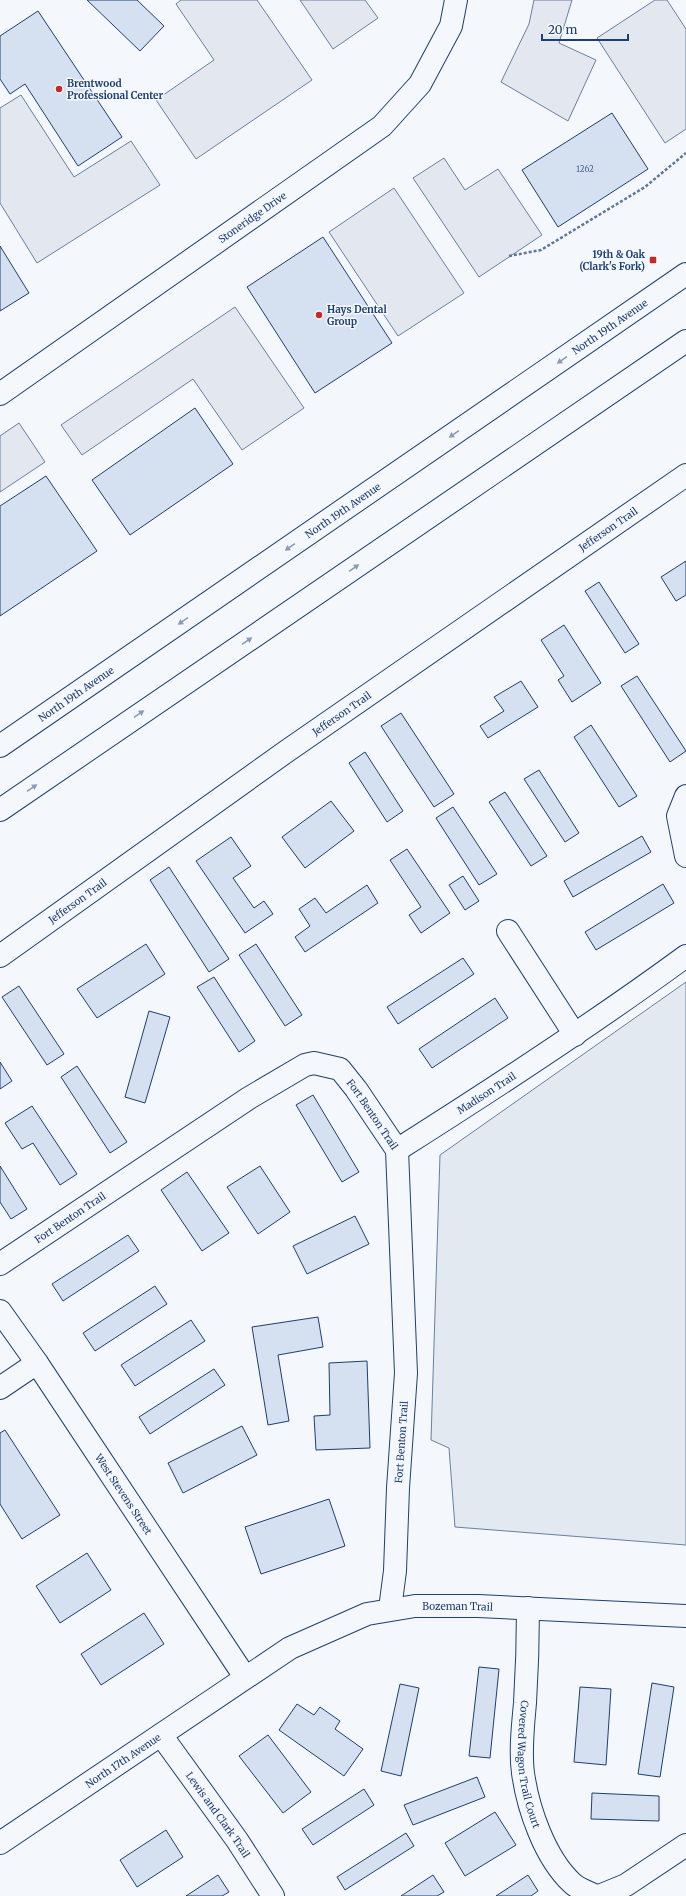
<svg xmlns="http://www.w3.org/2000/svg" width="686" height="1896" viewBox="0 0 686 1896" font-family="Merriweather,serif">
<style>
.green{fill:#e3e9f0;stroke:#687fa3}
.parking{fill:#e3e8f0;stroke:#687fa3}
.building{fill:#d5e0f0;stroke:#1d3f73}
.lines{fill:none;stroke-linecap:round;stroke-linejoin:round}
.street-casing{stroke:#1d3f73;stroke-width:24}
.primary-casing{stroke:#1d3f73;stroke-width:24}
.path{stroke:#5e769c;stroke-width:2.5;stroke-dasharray:3 2;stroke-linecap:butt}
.street{stroke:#f4f7fb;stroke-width:22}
.primary{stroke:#f4f7fb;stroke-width:22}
.oneway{fill:#889bb7}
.poi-dot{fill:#c62828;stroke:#f4f7fb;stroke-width:1.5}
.labels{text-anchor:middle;stroke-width:3;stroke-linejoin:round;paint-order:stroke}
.number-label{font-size:8px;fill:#4b6792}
.poi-label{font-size:10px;font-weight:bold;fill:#1d3f73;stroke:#f4f7fb;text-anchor:start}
.street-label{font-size:10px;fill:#1d3f73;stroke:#f4f7fb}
</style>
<rect width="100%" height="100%" fill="#f4f7fb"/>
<path class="green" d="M 686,982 L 686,1545 L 455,1527 L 449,1448 L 431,1440 L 440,1155 Z"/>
<g class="parking">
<path d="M 181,0 L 257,0 L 312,80 L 196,159 L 156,100 L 214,60 L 176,4 Z"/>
<path d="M 300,0 L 365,0 L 378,18 L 333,49 Z"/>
<path d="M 534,0 L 572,0 L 559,43 L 596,60 L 568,121 L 501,82 L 529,24 Z"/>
<path d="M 655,0 L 667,0 L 686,29 L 686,129 L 665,143 L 597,38 Z"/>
<path d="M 21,95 L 74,177 L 131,141 L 160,185 L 37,263 L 0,203 L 0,108 Z"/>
<path d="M 444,158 L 465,190 L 498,169 L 542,235 L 479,277 L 413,178 Z"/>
<path d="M 394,188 L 464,293 L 398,336 L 329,232 Z"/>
<path d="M 235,307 L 304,408 L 242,450 L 193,379 L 82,455 L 61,425 Z"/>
<path d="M 19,423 L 45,462 L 0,492 L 0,436 Z"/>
</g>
<g class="building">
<path d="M 87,0 L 137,0 L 164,26 L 140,51 Z"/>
<path d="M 38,11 L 122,137 L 78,166 L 25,84 L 10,94 L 0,79 L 0,36 Z"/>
<path d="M 612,113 L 648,169 L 558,227 L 522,170 Z"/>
<path d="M 323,237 L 392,343 L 315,393 L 247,287 Z"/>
<path d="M 0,246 L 29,293 L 0,311 Z"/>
<path d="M 195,408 L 233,464 L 130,535 L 92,480 Z"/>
<path d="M 46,476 L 97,551 L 0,616 L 0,506 Z"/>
<path d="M 686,561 L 686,595 L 676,601 L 661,577 Z"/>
<path d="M 599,582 L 639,644 L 625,653 L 585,591 Z"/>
<path d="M 564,625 L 601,683 L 572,702 L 558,680 L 564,676 L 541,640 Z"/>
<path d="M 637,676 L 686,751 L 670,762 L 621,686 Z"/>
<path d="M 521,681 L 538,707 L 488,738 L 480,726 L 504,711 L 494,697 Z"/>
<path d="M 401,713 L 454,794 L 434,807 L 381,726 Z"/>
<path d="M 591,725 L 637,796 L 619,807 L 574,737 Z"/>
<path d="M 365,752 L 403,811 L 387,822 L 349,763 Z"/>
<path d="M 539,770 L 579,833 L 565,842 L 524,779 Z"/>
<path d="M 505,792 L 547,856 L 531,866 L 489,802 Z"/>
<path d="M 331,801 L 354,831 L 305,868 L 282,837 Z"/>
<path d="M 453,807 L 497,874 L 479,885 L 436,818 Z"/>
<path d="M 642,836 L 651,852 L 573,897 L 564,881 Z"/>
<path d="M 231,837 L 251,866 L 233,878 L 254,908 L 264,901 L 273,914 L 245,933 L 196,861 Z"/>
<path d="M 407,849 L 450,913 L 421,933 L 409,915 L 421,907 L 390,860 Z"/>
<path d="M 169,867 L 229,959 L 209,972 L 150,880 Z"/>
<path d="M 463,876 L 479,901 L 465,910 L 449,885 Z"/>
<path d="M 663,884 L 674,903 L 596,950 L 585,932 Z"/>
<path d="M 367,885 L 378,903 L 305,952 L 295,937 L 310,926 L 299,909 L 315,898 L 326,913 Z"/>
<path d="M 146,944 L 165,974 L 97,1018 L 77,989 Z"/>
<path d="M 256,944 L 302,1015 L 285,1026 L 239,955 Z"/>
<path d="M 463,958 L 474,974 L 398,1024 L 387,1007 Z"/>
<path d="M 214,977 L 255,1041 L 239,1052 L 197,987 Z"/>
<path d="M 19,986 L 64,1054 L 47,1065 L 2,997 Z"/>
<path d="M 495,998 L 508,1018 L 432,1068 L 419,1049 Z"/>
<path d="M 149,1011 L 170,1017 L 145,1103 L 125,1097 Z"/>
<path d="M 0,1062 L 12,1081 L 0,1089 Z"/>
<path d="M 77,1066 L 127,1142 L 110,1153 L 61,1077 Z"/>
<path d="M 313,1095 L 359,1172 L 342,1182 L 296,1105 Z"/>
<path d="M 32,1106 L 77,1174 L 60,1185 L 33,1143 L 22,1149 L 5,1123 Z"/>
<path d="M 0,1166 L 27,1209 L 11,1219 L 0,1202 Z"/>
<path d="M 260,1166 L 290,1212 L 258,1234 L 227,1187 Z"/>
<path d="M 187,1172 L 229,1233 L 202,1251 L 161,1190 Z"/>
<path d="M 355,1216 L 369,1244 L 307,1274 L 293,1246 Z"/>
<path d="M 128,1235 L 139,1251 L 63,1301 L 52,1284 Z"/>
<path d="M 155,1286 L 167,1304 L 95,1351 L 83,1333 Z"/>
<path d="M 318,1317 L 323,1347 L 278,1355 L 289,1421 L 268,1425 L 252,1327 Z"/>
<path d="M 191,1320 L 205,1341 L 135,1386 L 121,1365 Z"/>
<path d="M 367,1361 L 370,1448 L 316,1450 L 314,1416 L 330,1415 L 329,1363 Z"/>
<path d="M 214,1369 L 225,1385 L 150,1434 L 139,1417 Z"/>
<path d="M 242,1426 L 257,1455 L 183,1493 L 168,1463 Z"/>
<path d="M 5,1430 L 60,1515 L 22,1539 L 0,1504 L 0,1433 Z"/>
<path d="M 329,1499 L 345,1546 L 261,1574 L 245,1527 Z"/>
<path d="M 87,1553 L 111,1590 L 60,1623 L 36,1586 Z"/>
<path d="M 144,1613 L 164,1644 L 101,1685 L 81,1654 Z"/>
<path d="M 479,1667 L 499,1669 L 490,1758 L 469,1756 Z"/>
<path d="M 652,1683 L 674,1687 L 660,1777 L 638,1774 Z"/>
<path d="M 400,1684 L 419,1688 L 401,1776 L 381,1771 Z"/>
<path d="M 580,1687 L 611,1689 L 606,1765 L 574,1762 Z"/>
<path d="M 297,1704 L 314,1715 L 320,1707 L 340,1721 L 335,1729 L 363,1749 L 344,1776 L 279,1730 Z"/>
<path d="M 268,1735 L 311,1792 L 283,1813 L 239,1756 Z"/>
<path d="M 477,1777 L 485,1797 L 413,1825 L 404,1805 Z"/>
<path d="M 364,1789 L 374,1805 L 313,1845 L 302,1829 Z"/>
<path d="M 592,1793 L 659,1796 L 659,1821 L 591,1819 Z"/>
<path d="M 495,1812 L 516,1845 L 465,1876 L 445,1843 Z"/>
<path d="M 166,1830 L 183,1857 L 137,1887 L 120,1860 Z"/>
<path d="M 406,1833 L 414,1846 L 345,1890 L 337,1877 Z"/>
<path d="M 218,1875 L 229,1892 L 222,1896 L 186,1896 Z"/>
<path d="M 433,1875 L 444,1892 L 437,1896 L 401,1896 Z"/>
<path d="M 528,1875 L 538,1891 L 531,1896 L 496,1896 Z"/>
</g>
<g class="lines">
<g class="street-casing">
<g id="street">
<path id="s1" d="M 0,394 L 382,126 L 420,84 L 451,26 L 456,0"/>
<path d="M 686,796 L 678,816 L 686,856"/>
<path d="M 508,931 L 575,1035"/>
<path id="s2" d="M 0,956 L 287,751 L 686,475"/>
<path id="s3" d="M 397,1150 C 495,1088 592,1025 686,956"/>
<path id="s4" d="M 0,1264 L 249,1098 L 305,1065 L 314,1063 L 340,1069 L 356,1089 L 397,1150 L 406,1373 L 398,1488 L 395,1571 L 390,1609"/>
<path id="s5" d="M 0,1311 L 37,1363 L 245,1677"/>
<path d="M 0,1388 L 37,1363"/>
<path id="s6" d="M 528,1608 C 528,1640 527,1671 525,1703 C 523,1725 520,1750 523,1773 C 528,1809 545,1858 572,1883 C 578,1889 588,1892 596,1896"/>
<path id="s7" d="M 161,1735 L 237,1840 L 273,1896"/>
<path id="s8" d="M 0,1843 L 290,1648 L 367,1614 L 415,1606 L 478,1606 L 686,1616"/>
<path d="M 599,1896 L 626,1885 L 686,1845"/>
</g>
</g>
<g class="primary-casing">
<g id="primary">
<path id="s9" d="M 0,746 L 686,274"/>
<path d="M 0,810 L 686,341"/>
</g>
</g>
<path class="path" d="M 509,256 L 541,250 L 645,187 L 686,153"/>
<use href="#street" class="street"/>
<use href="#primary" class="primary"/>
</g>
<defs><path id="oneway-solid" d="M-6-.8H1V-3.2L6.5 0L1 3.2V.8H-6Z"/></defs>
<g class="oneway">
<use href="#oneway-solid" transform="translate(562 360) rotate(145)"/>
<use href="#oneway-solid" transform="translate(454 434) rotate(145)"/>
<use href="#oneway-solid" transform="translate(290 547) rotate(145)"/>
<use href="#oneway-solid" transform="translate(354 568) rotate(-34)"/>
<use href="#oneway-solid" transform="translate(183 621) rotate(145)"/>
<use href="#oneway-solid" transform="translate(247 641) rotate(-34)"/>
<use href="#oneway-solid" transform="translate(139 714) rotate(-34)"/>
<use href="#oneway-solid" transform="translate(32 788) rotate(-34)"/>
</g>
<g class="poi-dot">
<circle cx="59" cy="89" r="4"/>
<rect x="649" y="256" width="8" height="8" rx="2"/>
<circle cx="319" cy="315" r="4"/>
</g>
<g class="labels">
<g class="number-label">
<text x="585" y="172">1262</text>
</g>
<g class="poi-label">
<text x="67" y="87">Brentwood<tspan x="67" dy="12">Professional Center</tspan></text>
<text x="645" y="258" text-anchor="end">19th &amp; Oak<tspan x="645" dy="12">(Clark's Fork)</tspan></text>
<text x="327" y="313">Hays Dental<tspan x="327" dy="12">Group</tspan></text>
</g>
<g class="street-label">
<text dy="4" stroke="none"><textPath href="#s1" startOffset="308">Stoneridge Drive</textPath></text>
<text dy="4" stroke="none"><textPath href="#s9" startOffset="740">North 19th Avenue</textPath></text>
<text dy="4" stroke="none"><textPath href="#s9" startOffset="416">North 19th Avenue</textPath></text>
<text dy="4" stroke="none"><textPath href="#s2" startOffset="743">Jefferson Trail</textPath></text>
<text dy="4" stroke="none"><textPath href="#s9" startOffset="92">North 19th Avenue</textPath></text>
<text dy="4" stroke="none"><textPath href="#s2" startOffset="419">Jefferson Trail</textPath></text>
<text dy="4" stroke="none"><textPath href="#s2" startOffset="95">Jefferson Trail</textPath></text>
<text dy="4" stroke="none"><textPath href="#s3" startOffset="106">Madison Trail</textPath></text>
<text dy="4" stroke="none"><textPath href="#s4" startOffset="456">Fort Benton Trail</textPath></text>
<text dy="4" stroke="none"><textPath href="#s4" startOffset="84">Fort Benton Trail</textPath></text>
<text transform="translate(401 1442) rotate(-86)" y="4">Fort Benton Trail</text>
<text dy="4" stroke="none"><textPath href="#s5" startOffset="221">West Stevens Street</textPath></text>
<text dy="4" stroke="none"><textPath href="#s8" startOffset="525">Bozeman Trail</textPath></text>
<text dy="4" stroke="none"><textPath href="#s8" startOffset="148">North 17th Avenue</textPath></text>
<text dy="4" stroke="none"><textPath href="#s6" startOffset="157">Covered Wagon Trail Court</textPath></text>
<text dy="4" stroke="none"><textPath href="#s7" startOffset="98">Lewis and Clark Trail</textPath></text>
</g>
</g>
<path d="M542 34v6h86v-6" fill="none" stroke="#1d3f73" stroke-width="2"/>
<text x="548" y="34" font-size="12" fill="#1d3f73" stroke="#f4f7fb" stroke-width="3" paint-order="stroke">20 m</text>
</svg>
